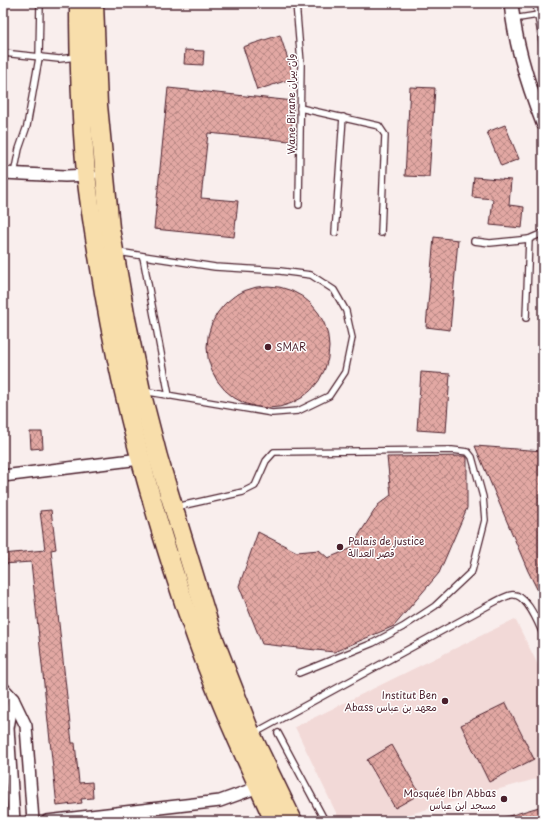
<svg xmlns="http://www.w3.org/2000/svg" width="546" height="824" viewBox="0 0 546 824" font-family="'Playpen Sans','Playpen Sans Arabic',sans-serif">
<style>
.built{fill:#f2d9d7}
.building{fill:url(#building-cross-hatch);stroke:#4a1f2b}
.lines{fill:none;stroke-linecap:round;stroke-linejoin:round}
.service-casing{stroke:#4a1f2b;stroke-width:8}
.minor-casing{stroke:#4a1f2b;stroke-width:14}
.tertiary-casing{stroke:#4a1f2b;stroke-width:16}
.trunk-casing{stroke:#4a1f2b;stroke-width:21}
.service{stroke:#fff;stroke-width:5.5}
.minor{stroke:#fff;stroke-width:11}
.tertiary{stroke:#fff;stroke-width:13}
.trunk{stroke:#f8deab;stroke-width:18}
.poi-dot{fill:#4a1f2b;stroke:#fff;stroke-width:1.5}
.labels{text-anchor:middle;stroke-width:3;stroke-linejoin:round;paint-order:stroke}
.street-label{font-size:10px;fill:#4a1f2b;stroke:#fff}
.poi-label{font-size:10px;fill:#4a1f2b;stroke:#fff;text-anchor:start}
</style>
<defs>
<pattern id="building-cross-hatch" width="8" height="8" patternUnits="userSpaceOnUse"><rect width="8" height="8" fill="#e2a8a3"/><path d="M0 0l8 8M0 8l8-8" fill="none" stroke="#b98885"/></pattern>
</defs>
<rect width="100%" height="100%" fill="#f9eeed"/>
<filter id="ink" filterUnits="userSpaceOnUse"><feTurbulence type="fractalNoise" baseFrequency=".025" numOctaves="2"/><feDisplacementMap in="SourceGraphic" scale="8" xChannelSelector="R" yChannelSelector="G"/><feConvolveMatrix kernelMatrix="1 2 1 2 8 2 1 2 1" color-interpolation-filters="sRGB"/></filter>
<g filter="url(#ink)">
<g class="built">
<path d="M 531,3 L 543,3 L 543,58 L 542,56 Z"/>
<path d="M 515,619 L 543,675 L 543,777 L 385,821 L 340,821 L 295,727 Z"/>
</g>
<g class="building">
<path d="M 280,35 L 294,78 L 257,90 L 243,47 Z"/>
<path d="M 185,50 L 204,51 L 203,65 L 184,64 Z"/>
<path d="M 410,87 L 435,88 L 429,177 L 405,176 Z"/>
<path d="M 168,88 L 294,101 L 290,141 L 208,133 L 201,198 L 238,201 L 234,237 L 154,229 Z"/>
<path d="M 505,125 L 519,159 L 501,166 L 487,132 Z"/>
<path d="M 474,177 L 511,180 L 509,205 L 524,207 L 522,228 L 490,225 L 493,199 L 472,197 Z"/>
<path d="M 434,237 L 458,240 L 450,330 L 426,327 Z"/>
<circle cx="268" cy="347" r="61"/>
<path d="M 421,372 L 450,374 L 446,432 L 417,430 Z"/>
<path d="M 30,432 L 42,432 L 43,448 L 31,449 Z"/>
<path d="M 475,446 L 543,451 L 543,601 L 528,571 Z"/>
<path d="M 466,456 L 467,458 L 467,508 L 439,573 L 394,626 L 334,652 L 262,644 L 239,586 L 258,532 L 297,552 L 319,550 L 328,558 L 350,549 L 378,505 L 391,495 L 387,457 Z"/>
<path d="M 51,510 L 56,549 L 51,550 L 72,743 L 75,743 L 79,783 L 92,782 L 93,798 L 81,799 L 82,803 L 57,806 L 31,562 L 3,564 L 3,554 L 45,550 L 40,511 Z"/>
<path d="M 506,703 L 534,759 L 489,782 L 461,725 Z"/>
<path d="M 392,745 L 420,794 L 395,808 L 367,760 Z"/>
<path d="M 539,807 L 543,821 L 502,821 L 502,818 Z"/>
</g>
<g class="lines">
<g class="service-casing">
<g id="service">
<path d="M 296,3 L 301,63 L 299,205"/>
<path d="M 536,3 L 543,47"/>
<path d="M 513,19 L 538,15"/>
<path d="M 3,53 L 59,59 L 77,57"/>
<path d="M 300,108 L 379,126 L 385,135 L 381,233"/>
<path d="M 14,174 L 19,149 L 27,126 L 39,58 L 40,3"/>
<path d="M 335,233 L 343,117"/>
<path d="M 474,241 L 490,243 L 529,239 L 543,233"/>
<path d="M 118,252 L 215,267 L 280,271 L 311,275 L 334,290 L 346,311 L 352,338 L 345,372 L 329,396 L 298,411 L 272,413 L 143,391"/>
<path d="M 143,257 L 169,396"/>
<path d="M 526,318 L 529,239"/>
<path d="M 176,507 L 243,492 L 255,486 L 266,461 L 274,452 L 452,450 L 468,452 L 472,457 L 483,497 L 485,520 L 472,571 L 435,606 L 403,627 L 373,643 L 299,673"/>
<path d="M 278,733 L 325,821"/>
<path d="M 253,734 L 491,604 C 497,601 505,596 511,595 C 526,592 538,623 543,634"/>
</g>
</g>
<g class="minor-casing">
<g id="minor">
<path d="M 3,173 L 65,176 L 91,175"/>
<path d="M 3,476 L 140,459"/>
<path d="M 3,688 L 13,699 L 26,726 L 33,821"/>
<path d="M 13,699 L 8,728 L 14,821"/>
<path d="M 47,821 L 220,801 L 264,785"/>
</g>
</g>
<g class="tertiary-casing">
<path id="tertiary" d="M 511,3 C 515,45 528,85 543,123"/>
</g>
<g class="trunk-casing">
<g id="trunk">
<path d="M 79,3 C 79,60 81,117 86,173 C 89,203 94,232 99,262 C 119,391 153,517 197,640 C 219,702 247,761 274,821"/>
<path d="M 94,3 L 98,105 L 110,228 L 126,319 L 141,391 L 158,457 L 212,634 L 251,734 L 293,821"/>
</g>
</g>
<use href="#service" class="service"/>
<use href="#minor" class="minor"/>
<use href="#tertiary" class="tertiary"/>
<use href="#trunk" class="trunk"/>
</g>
</g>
<g class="poi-dot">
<circle cx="268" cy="347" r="4"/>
<circle cx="340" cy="547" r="4"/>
<circle cx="445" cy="701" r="4"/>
<circle cx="504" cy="799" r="4"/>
</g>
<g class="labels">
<g class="street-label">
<text transform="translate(291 104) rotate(-90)" y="4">Wane Birane وان بيران</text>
</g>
<g class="poi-label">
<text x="276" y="351">SMAR</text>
<text x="348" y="545">Palais de justice<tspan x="348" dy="12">قصر العدالة</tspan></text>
<text x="437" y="699" text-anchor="end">Institut Ben<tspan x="437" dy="12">Abass معهد بن عباس</tspan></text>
<text x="496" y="797" text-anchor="end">Mosquée Ibn Abbas<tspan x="496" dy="12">مسجد ابن عباس</tspan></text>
</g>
</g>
<rect width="546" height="824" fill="none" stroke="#fff" stroke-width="16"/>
<rect x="8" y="8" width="530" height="808" fill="none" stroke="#4a1f2b" stroke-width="1.5" filter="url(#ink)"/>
</svg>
